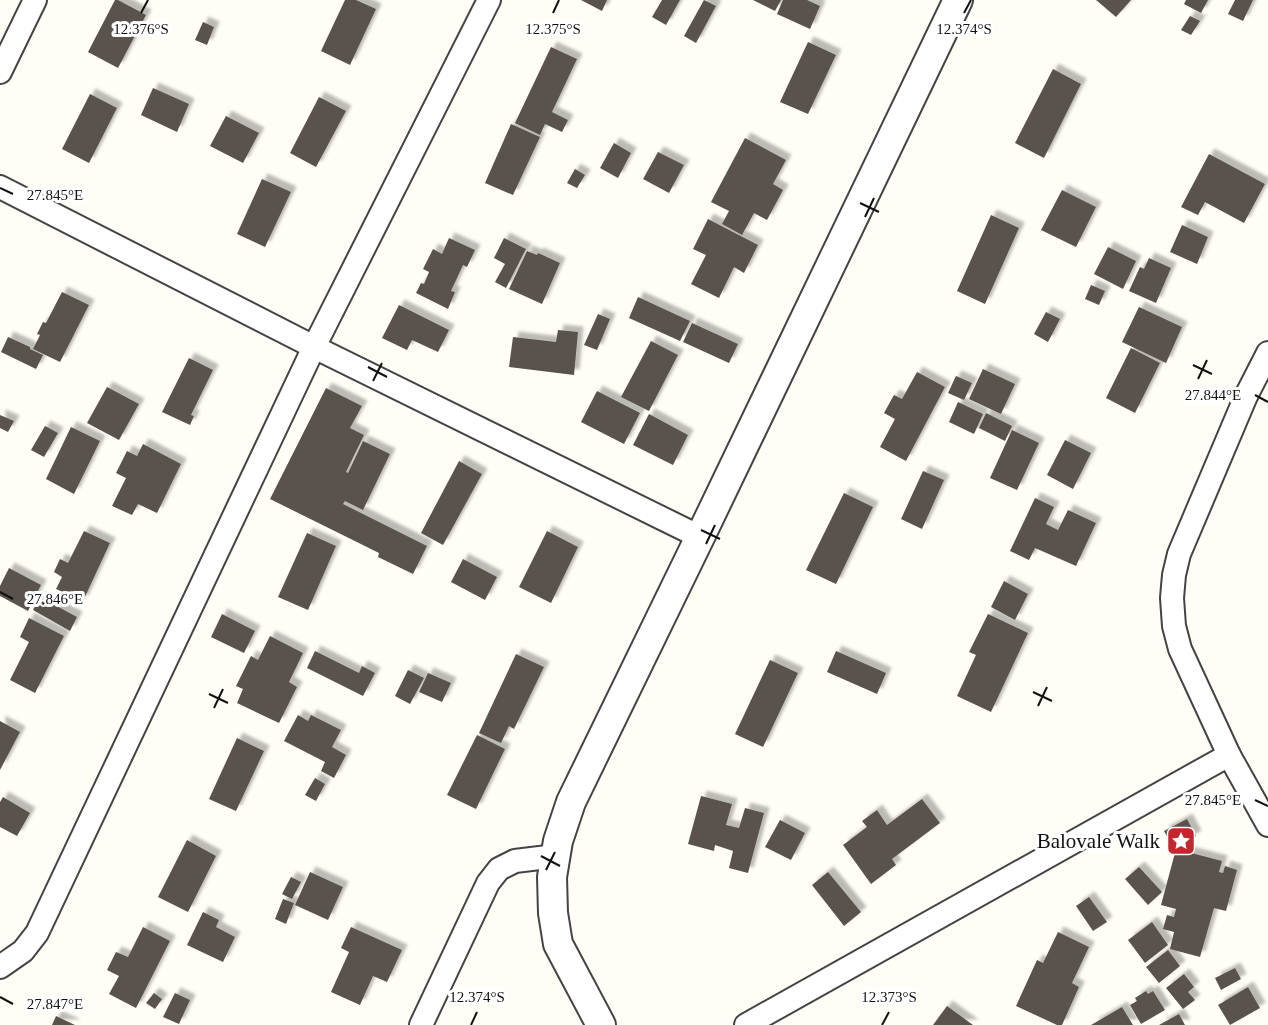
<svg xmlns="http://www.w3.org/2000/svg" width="1268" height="1025" viewBox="0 0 1268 1025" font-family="Georgia,serif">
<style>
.building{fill:#5a524d;filter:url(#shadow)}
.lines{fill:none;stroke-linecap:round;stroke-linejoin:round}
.minor-casing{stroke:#444;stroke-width:26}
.tertiary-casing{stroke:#444;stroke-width:32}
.minor{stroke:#fff;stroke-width:22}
.tertiary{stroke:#fff;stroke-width:28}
.ticks{fill:none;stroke:#111;stroke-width:2}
.labels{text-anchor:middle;stroke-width:6;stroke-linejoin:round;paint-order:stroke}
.poi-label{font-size:21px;fill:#111;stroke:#fff;text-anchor:end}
.ticks-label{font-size:15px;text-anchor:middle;fill:#111;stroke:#fff;stroke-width:6;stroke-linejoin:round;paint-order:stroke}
</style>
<defs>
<filter id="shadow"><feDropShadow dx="5.5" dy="-5.5" stdDeviation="1.5" flood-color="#0004"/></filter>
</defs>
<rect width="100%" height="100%" fill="#fffdf5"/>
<g class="building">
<path d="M 115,0 L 118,0 L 146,15 L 118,68 L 88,52 Z"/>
<path d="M 345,0 L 356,0 L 376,9 L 350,65 L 321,51 Z"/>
<path d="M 581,0 L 607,0 L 602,11 Z"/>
<path d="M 662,0 L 680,0 L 666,25 L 652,17 Z"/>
<path d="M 704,0 L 716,6 L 696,43 L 684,36 Z"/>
<path d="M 753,0 L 781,0 L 775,11 Z"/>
<path d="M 783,0 L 807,0 L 820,6 L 810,29 L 777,14 Z"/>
<path d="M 1096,0 L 1131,0 L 1116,17 Z"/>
<path d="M 1186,0 L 1208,0 L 1201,13 L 1184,4 Z"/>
<path d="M 1235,0 L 1253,0 L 1243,21 L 1228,14 Z"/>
<path d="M 1190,16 L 1200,21 L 1191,35 L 1181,30 Z"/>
<path d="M 203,22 L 214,27 L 207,45 L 195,40 Z"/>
<path d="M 808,42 L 836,55 L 808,114 L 780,102 Z"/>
<path d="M 551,47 L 577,59 L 552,112 L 568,120 L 562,132 L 545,124 L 540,135 L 515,123 Z"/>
<path d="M 1053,69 L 1081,84 L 1044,158 L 1015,143 Z"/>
<path d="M 153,88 L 189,104 L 177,132 L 141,115 Z"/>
<path d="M 90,94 L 117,108 L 89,163 L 62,149 Z"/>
<path d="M 319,97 L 346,111 L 316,167 L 290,153 Z"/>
<path d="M 226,116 L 259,133 L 243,163 L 210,146 Z"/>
<path d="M 511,124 L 540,137 L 513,195 L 485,183 Z"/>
<path d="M 745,138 L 786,160 L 773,184 L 783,190 L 767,220 L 754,213 L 742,235 L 722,224 L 729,211 L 711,202 Z"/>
<path d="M 614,143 L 631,153 L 618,178 L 600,168 Z"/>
<path d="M 658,152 L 684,165 L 669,193 L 643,179 Z"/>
<path d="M 1209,154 L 1265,184 L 1244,223 L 1205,202 L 1198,215 L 1181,207 Z"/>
<path d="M 575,169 L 585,175 L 577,188 L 567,183 Z"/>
<path d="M 262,179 L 291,192 L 265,247 L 237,234 Z"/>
<path d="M 1062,190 L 1096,207 L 1076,247 L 1041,230 Z"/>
<path d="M 991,215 L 1019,228 L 985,304 L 957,291 Z"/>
<path d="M 708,219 L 758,245 L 744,273 L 734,267 L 719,298 L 691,284 L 706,255 L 693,249 Z"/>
<path d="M 1182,225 L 1208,237 L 1197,264 L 1170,252 Z"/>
<path d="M 449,238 L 475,250 L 467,267 L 463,265 L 451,291 L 455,292 L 448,309 L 416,293 L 421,283 L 424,284 L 429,272 L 423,269 L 433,249 L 442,254 Z"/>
<path d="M 504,238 L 526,249 L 506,288 L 495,282 L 505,264 L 494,258 Z"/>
<path d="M 1108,247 L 1136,261 L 1123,289 L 1094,274 Z"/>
<path d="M 527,251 L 537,255 L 538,253 L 560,263 L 542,304 L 509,289 Z"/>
<path d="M 1149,258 L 1171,268 L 1156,303 L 1129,291 L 1140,267 L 1144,269 Z"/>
<path d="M 1091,285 L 1105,291 L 1099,305 L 1085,299 Z"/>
<path d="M 62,292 L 89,305 L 60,362 L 33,349 L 40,335 L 37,334 L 43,322 L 46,323 Z"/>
<path d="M 638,297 L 690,321 L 680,341 L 629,318 Z"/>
<path d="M 399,305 L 449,330 L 438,352 L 412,340 L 407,350 L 382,338 Z"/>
<path d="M 1139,307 L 1182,327 L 1166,363 L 1122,342 Z"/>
<path d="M 1046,312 L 1060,319 L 1048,342 L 1034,334 Z"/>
<path d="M 598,314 L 610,319 L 597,350 L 584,345 Z"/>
<path d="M 692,323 L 738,344 L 729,363 L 683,342 Z"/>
<path d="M 558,330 L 578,332 L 574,375 L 509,367 L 513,337 L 556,342 Z"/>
<path d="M 8,337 L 30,347 L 30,349 L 43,355 L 36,369 L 1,352 Z"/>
<path d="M 651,341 L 678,355 L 649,411 L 621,397 Z"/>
<path d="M 1131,348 L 1160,363 L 1135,413 L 1106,398 Z"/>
<path d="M 189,358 L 213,370 L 191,415 L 194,416 L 190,425 L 162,412 Z"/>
<path d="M 983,369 L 1015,384 L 1001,414 L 969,399 Z"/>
<path d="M 917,372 L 945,387 L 906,461 L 880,447 L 895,419 L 884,413 L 894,395 L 902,399 Z"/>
<path d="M 956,376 L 972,383 L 964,400 L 948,393 Z"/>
<path d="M 107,387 L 139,404 L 119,440 L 87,423 Z"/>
<path d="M 326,388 L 362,406 L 350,428 L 364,435 L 346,472 L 348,473 L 363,441 L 390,454 L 363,510 L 345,501 L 343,504 L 427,546 L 413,574 L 378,557 L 379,553 L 270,499 Z"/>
<path d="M 597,391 L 640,413 L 624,444 L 581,422 Z"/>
<path d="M 958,402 L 983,414 L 974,434 L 949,422 Z"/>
<path d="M 986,413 L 1012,426 L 1005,441 L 979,428 Z"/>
<path d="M 649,414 L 688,435 L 673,465 L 633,445 Z"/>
<path d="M 0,415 L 14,421 L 8,432 L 0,428 Z"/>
<path d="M 45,426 L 58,433 L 44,457 L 31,450 Z"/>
<path d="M 71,427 L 100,441 L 74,494 L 46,479 Z"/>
<path d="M 1012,430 L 1039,443 L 1017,490 L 990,478 Z"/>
<path d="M 1065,440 L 1091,453 L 1073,489 L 1047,475 Z"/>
<path d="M 143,444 L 181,464 L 157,513 L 138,504 L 132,515 L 112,506 L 126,478 L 116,473 L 127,451 L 137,456 Z"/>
<path d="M 459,461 L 482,474 L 443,545 L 421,533 Z"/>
<path d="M 923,471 L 944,480 L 922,529 L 901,519 Z"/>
<path d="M 844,493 L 873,507 L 836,584 L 806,570 Z"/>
<path d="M 1035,498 L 1054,507 L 1046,524 L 1058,530 L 1068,510 L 1096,523 L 1076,566 L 1035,548 L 1029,560 L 1010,551 Z"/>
<path d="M 84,531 L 110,543 L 83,601 L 56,589 L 62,577 L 54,572 L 60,559 L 68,563 Z"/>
<path d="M 547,531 L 578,547 L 551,603 L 519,587 Z"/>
<path d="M 307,533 L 336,546 L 308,610 L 278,597 Z"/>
<path d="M 463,559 L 497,577 L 485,600 L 451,582 Z"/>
<path d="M 9,568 L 41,585 L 28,611 L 0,596 L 0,586 Z"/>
<path d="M 1004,581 L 1028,594 L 1015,620 L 991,607 Z"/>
<path d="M 40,597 L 77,617 L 70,631 L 33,610 Z"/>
<path d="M 222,614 L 255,631 L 244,653 L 211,637 Z"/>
<path d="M 988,614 L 1028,633 L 991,712 L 957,696 L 976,655 L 969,652 Z"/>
<path d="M 29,618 L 64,636 L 35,693 L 10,680 L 29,642 L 20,637 Z"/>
<path d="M 270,636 L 303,653 L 289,682 L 297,687 L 279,723 L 237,703 L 243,689 L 236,686 L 251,656 L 258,660 Z"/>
<path d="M 315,651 L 359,673 L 362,666 L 375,673 L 363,696 L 307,668 Z"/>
<path d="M 836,651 L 886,673 L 877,694 L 827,672 Z"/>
<path d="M 516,654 L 544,667 L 514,729 L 509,726 L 501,743 L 479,733 Z"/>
<path d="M 770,660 L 798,673 L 763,747 L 735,734 Z"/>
<path d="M 408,670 L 424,678 L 410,704 L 395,696 Z"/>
<path d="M 428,673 L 451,683 L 442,702 L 419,692 Z"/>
<path d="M 298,715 L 308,721 L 311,715 L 341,730 L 332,747 L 346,755 L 334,778 L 321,771 L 325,762 L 284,741 Z"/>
<path d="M 0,721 L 20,732 L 0,770 Z"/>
<path d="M 477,735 L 505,749 L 476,809 L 447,795 Z"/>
<path d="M 237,738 L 264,751 L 236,811 L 209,799 Z"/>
<path d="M 315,778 L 325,784 L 316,801 L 305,795 Z"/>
<path d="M 701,796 L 732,804 L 726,825 L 739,828 L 745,808 L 764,813 L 748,873 L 729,868 L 733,851 L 715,845 L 714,851 L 688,844 Z"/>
<path d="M 3,797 L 30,813 L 17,836 L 0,827 L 0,802 Z"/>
<path d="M 922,799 L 940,823 L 892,859 L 896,865 L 871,884 L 843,845 L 867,827 L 862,821 L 877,810 L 887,825 Z"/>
<path d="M 1187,819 L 1196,836 L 1174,849 L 1164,831 Z"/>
<path d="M 780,820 L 805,833 L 791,860 L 765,847 Z"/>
<path d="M 187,840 L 216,856 L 188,912 L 158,897 Z"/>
<path d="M 1176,849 L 1222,861 L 1219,872 L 1223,873 L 1225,866 L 1237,870 L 1226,911 L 1214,908 L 1200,957 L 1170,949 L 1174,932 L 1163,929 L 1167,915 L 1174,917 L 1176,909 L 1161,905 Z"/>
<path d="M 1139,867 L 1162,892 L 1148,905 L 1125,879 Z"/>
<path d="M 310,872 L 343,887 L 328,920 L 295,905 Z"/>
<path d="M 828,872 L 861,912 L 844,926 L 812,885 Z"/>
<path d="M 291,877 L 301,882 L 292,899 L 282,894 Z"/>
<path d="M 1089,897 L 1107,922 L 1093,931 L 1076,906 Z"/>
<path d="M 283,899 L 294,903 L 286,924 L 275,919 Z"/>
<path d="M 203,912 L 219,920 L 216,927 L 235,937 L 223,962 L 187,945 Z"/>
<path d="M 1152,922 L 1168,945 L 1145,963 L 1128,940 Z"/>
<path d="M 143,927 L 170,941 L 136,1008 L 109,994 L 119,976 L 107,970 L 116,952 L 128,957 Z"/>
<path d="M 351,927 L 402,950 L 387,982 L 373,976 L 360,1005 L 331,992 L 349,952 L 341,948 Z"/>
<path d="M 1058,932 L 1089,947 L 1072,983 L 1079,987 L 1062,1025 L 1057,1025 L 1016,1006 L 1037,960 L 1043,963 Z"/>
<path d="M 1168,950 L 1180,966 L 1159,983 L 1146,967 Z"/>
<path d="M 1235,968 L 1241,979 L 1221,990 L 1215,978 Z"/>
<path d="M 1184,974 L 1194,987 L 1188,992 L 1195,1000 L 1183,1009 L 1166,988 Z"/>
<path d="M 1248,987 L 1260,1008 L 1230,1025 L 1218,1005 Z"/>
<path d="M 1146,991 L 1148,994 L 1153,991 L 1165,1010 L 1141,1024 L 1130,1005 L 1137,1001 L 1135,998 Z"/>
<path d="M 154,993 L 162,999 L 155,1009 L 146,1003 Z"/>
<path d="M 175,993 L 190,1000 L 179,1024 L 163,1017 Z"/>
<path d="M 947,1006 L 973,1025 L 933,1025 Z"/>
<path d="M 1122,1007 L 1133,1025 L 1091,1025 Z"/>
<path d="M 1179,1014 L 1185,1025 L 1159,1025 Z"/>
<path d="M 56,1016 L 75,1025 L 52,1025 Z"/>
</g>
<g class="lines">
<g class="minor-casing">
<g id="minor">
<path d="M 0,72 L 35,0"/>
<path d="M 0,187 L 314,347 L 700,537"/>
<path d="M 1268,353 L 1246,396 L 1179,554 L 1174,575 L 1172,598 L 1174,626 L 1180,649 L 1229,755 L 1268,825"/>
<path d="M 0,967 L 23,951 L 37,933 L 314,347 L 489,0"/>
<path d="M 421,1025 L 488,883 L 499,869 L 515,861 L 556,856"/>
<path d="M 746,1025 L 1229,755"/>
</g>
</g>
<g class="tertiary-casing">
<path id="tertiary" d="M 601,1025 L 558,944 L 553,913 L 552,877 L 558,841 L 571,802 L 700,537 L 958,0"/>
</g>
<use href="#minor" class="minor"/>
<use href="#tertiary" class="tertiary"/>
</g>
<path class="ticks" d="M 141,13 L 148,0M 553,13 L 559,0M 964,13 L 971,0M 0,188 L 13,194M 860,203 L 879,212M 865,217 L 874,198M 1193,365 L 1212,374M 368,367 L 387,377M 1198,379 L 1207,360M 373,381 L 382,363M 1255,395 L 1268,402M 701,530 L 720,539M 706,544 L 715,525M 0,592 L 13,599M 1033,692 L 1052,701M 209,694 L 228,703M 1038,706 L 1047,687M 214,708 L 223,689M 1255,800 L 1268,806M 541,856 L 560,866M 546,870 L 555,852M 0,997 L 13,1004M 471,1025 L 477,1012M 882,1025 L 889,1012"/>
<defs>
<g id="sight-square" transform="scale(1.5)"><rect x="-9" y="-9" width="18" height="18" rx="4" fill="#c4262e" stroke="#fff"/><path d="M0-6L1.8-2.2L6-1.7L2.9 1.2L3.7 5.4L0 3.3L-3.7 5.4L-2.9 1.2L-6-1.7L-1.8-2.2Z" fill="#fff"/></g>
</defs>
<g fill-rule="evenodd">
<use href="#sight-square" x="1181" y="841"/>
</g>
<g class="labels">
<g class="poi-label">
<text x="1160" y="848">Balovale Walk</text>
</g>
</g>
<g class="ticks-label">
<text x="141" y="34">12.376°S</text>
<text x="553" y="34">12.375°S</text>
<text x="964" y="34">12.374°S</text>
<text x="55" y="200">27.845°E</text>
<text x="1213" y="400">27.844°E</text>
<text x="55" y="604">27.846°E</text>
<text x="1213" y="805">27.845°E</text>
<text x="477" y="1002">12.374°S</text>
<text x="889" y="1002">12.373°S</text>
<text x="55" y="1009">27.847°E</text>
</g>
</svg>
